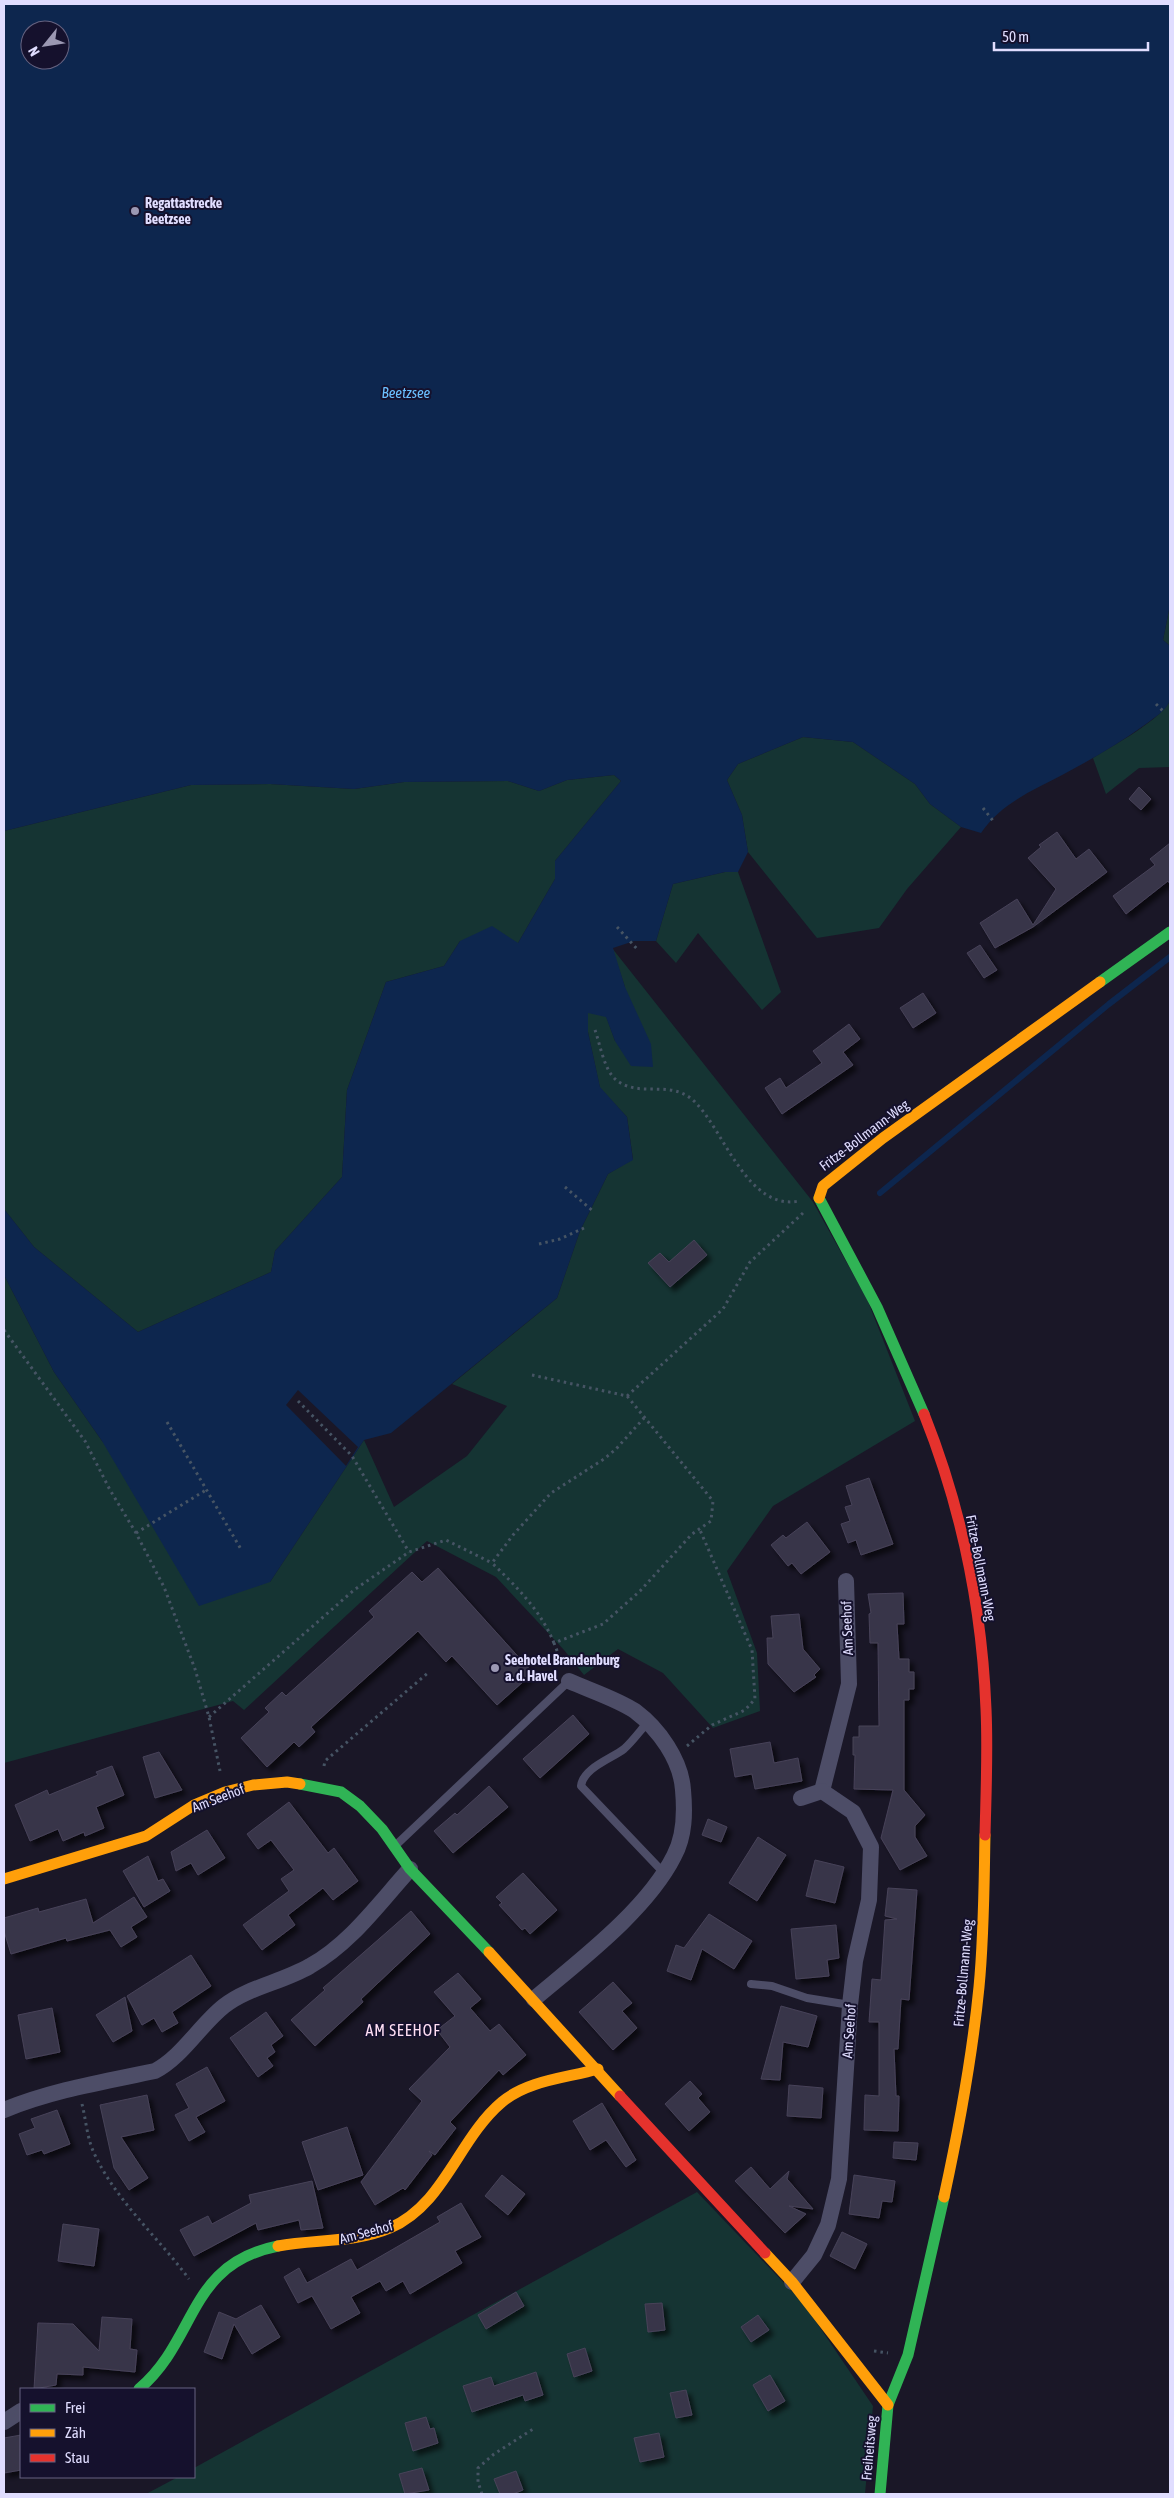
<svg xmlns="http://www.w3.org/2000/svg" width="1174" height="2498" viewBox="0 0 1174 2498" font-family="'Asap Condensed',sans-serif">
<style>
.green{fill:#153433}
.water{fill:#0d264e;fill-rule:evenodd}
.pier{fill:#1a1727}
.lines{fill:none;stroke-linecap:round;stroke-linejoin:round}
.stream{stroke:#0d264e;stroke-width:6}
.building{fill:#393648;stroke:#474259;filter:url(#shadow)}
.path{stroke:#465464;stroke-width:3;stroke-dasharray:2.5 4;stroke-linecap:butt}
.lane{stroke:#4d4d67;stroke-width:8}
.street{stroke:#4d4d67;stroke-width:16}
.fast{stroke:#30b455;stroke-width:11}
.slow{stroke:#ff9f0a;stroke-width:11}
.jam{stroke:#e5322d;stroke-width:11}
.poi-dot{fill:#9b98b3;stroke:#15112d;stroke-width:2}
.labels{text-anchor:middle;stroke-width:4;stroke-linejoin:round;paint-order:stroke}
.poi-label{font-size:14px;font-weight:bold;fill:#e0ddff;stroke:#15112d;text-anchor:start}
.street-label{font-size:14px;fill:#e0ddff;stroke:#15112d}
.water-label{font-size:15px;font-style:italic;fill:#6bbfff;stroke:#15112d}
.quarter-label{font-size:16px;letter-spacing:1px;fill:#ffdff4;stroke:#15112d}
</style>
<defs>
<filter id="shadow"><feDropShadow dx="4.5" dy="4.5" stdDeviation="2.5" flood-color="#0009"/></filter>
</defs>
<rect width="100%" height="100%" fill="#1a1727"/>
<g class="green">
<path d="M 1170,605 L 1170,646 L 1163,640 Z"/>
<path d="M 1170,700 L 1170,767 L 1139,768 L 1106,794 L 1093,758 C 1111,747 1164,718 1170,700 Z"/>
<path d="M 803,737 L 853,742 L 915,784 L 930,804 L 961,827 L 907,889 L 879,928 L 817,938 L 748,852 L 742,815 L 727,780 L 738,764 Z"/>
<path d="M 614,775 L 621,781 L 555,861 L 555,879 L 518,943 L 460,941 L 444,966 L 386,982 L 347,1090 L 342,1177 L 275,1251 L 271,1272 L 138,1332 L 34,1247 L 4,1209 L 4,831 L 191,785 L 270,784 L 354,789 L 404,782 L 508,781 L 539,791 L 567,780 Z"/>
<path d="M 725,872 L 738,872 L 781,992 L 762,1010 L 698,933 L 676,963 L 656,941 L 673,884 Z"/>
<path d="M 612,948 L 813,1202 L 867,1299 L 915,1421 L 773,1506 L 727,1571 L 757,1653 L 760,1711 L 713,1728 L 663,1673 L 618,1649 L 584,1675 L 564,1650 L 496,1577 L 427,1541 L 244,1710 L 233,1701 L 4,1763 L 4,1275 L 54,1372 L 102,1441 L 270,1582 L 364,1440 L 394,1507 L 467,1456 L 507,1406 L 452,1384 L 557,1298 L 580,1231 L 608,1174 L 633,1159 L 627,1117 L 600,1088 L 588,1032 L 588,1012 L 606,1016 L 615,1041 L 625,987 Z"/>
<path d="M 697,2192 L 804,2304 L 873,2406 L 865,2494 L 146,2494 L 178,2477 L 194,2477 L 194,2468 Z"/>
</g>
<path class="water" d="M 4,4 L 1170,4 L 1170,605 L 1163,640 L 1170,646 L 1170,700 C 1166,711 1155,717 1146,724 C 1120,743 1092,759 1064,774 C 1032,791 1001,803 981,833 L 961,827 L 930,804 L 915,784 L 853,742 L 803,737 L 738,764 L 727,780 L 742,815 L 748,852 L 738,872 L 725,872 L 673,884 L 656,941 L 634,941 L 613,948 L 625,987 L 651,1044 L 653,1067 L 631,1066 L 615,1041 L 606,1017 L 588,1013 L 588,1032 L 600,1087 L 627,1117 L 633,1160 L 608,1174 L 580,1231 L 557,1298 L 391,1433 L 364,1440 L 270,1582 L 199,1606 L 102,1441 L 54,1372 L 4,1275 L 4,1209 L 34,1247 L 138,1332 L 271,1272 L 275,1251 L 342,1177 L 347,1090 L 386,982 L 444,966 L 460,941 L 492,926 L 518,943 L 555,879 L 555,861 L 621,781 L 614,775 L 567,780 L 539,791 L 508,781 L 404,782 L 354,789 L 270,784 L 191,785 L 4,831 ZM 30,30 L 60,30 L 60,60 L 30,60 Z"/>
<path class="pier" d="M 298,1390 L 358,1447 L 346,1466 L 286,1405 Z"/>
<g class="lines">
<path class="stream" d="M 880,1193 L 1109,1004 L 1170,957"/>
</g>
<g class="building">
<path d="M 1139,787 L 1151,799 L 1141,810 L 1129,799 Z"/>
<path d="M 1057,832 L 1076,859 L 1089,849 L 1107,872 L 1033,927 L 995,948 L 980,923 L 1017,899 L 1033,925 L 1056,889 L 1028,858 L 1041,847 L 1039,845 Z"/>
<path d="M 1170,843 L 1170,884 L 1168,881 L 1126,914 L 1113,896 L 1155,865 L 1150,859 Z"/>
<path d="M 980,945 L 997,970 L 984,978 L 967,953 Z"/>
<path d="M 923,993 L 936,1013 L 913,1028 L 900,1008 Z"/>
<path d="M 849,1024 L 860,1039 L 843,1052 L 853,1065 L 782,1114 L 765,1088 L 780,1078 L 786,1088 L 822,1063 L 813,1051 Z"/>
<path d="M 694,1240 L 707,1255 L 670,1287 L 648,1263 L 660,1253 L 669,1262 Z"/>
<path d="M 869,1478 L 893,1544 L 861,1555 L 856,1540 L 848,1543 L 841,1524 L 850,1521 L 845,1507 L 852,1505 L 846,1486 Z"/>
<path d="M 807,1522 L 830,1552 L 801,1574 L 792,1563 L 788,1566 L 771,1545 L 783,1535 L 786,1538 Z"/>
<path d="M 438,1568 L 533,1673 L 497,1705 L 452,1656 L 446,1662 L 418,1631 L 311,1727 L 315,1732 L 299,1747 L 294,1742 L 267,1767 L 241,1738 L 269,1712 L 265,1708 L 282,1692 L 286,1696 L 374,1617 L 369,1611 L 412,1572 L 422,1582 Z"/>
<path d="M 903,1593 L 904,1624 L 897,1624 L 899,1659 L 909,1659 L 909,1672 L 914,1672 L 914,1689 L 909,1689 L 909,1700 L 904,1700 L 904,1790 L 925,1815 L 915,1826 L 915,1837 L 927,1856 L 900,1870 L 881,1838 L 893,1790 L 854,1789 L 855,1755 L 853,1755 L 853,1737 L 859,1737 L 859,1726 L 879,1726 L 878,1643 L 870,1643 L 869,1614 L 871,1613 L 868,1594 Z"/>
<path d="M 799,1614 L 803,1649 L 820,1669 L 814,1675 L 816,1677 L 794,1692 L 768,1664 L 767,1638 L 773,1638 L 771,1616 Z"/>
<path d="M 573,1715 L 589,1734 L 540,1778 L 523,1759 Z"/>
<path d="M 770,1742 L 774,1763 L 798,1758 L 802,1781 L 755,1789 L 752,1774 L 735,1777 L 730,1749 Z"/>
<path d="M 159,1752 L 182,1790 L 155,1798 L 143,1757 Z"/>
<path d="M 112,1766 L 124,1795 L 96,1807 L 104,1828 L 85,1836 L 84,1832 L 63,1841 L 58,1829 L 30,1841 L 15,1805 L 47,1790 L 49,1795 L 98,1775 L 96,1772 Z"/>
<path d="M 489,1786 L 508,1807 L 453,1853 L 434,1831 L 455,1813 L 457,1815 Z"/>
<path d="M 289,1802 L 328,1853 L 334,1848 L 358,1881 L 333,1900 L 323,1888 L 288,1915 L 295,1925 L 262,1950 L 243,1925 L 289,1891 L 281,1879 L 294,1870 L 271,1840 L 258,1849 L 247,1834 Z"/>
<path d="M 708,1819 L 727,1827 L 721,1842 L 702,1835 Z"/>
<path d="M 207,1830 L 225,1858 L 198,1875 L 191,1863 L 176,1871 L 171,1852 Z"/>
<path d="M 758,1837 L 786,1855 L 757,1901 L 729,1883 Z"/>
<path d="M 148,1856 L 158,1881 L 163,1879 L 170,1891 L 144,1907 L 123,1871 Z"/>
<path d="M 815,1860 L 844,1867 L 835,1903 L 806,1896 Z"/>
<path d="M 523,1873 L 557,1910 L 530,1934 L 525,1928 L 522,1930 L 499,1905 L 502,1903 L 496,1897 Z"/>
<path d="M 888,1888 L 917,1890 L 909,2000 L 901,1999 L 898,2049 L 894,2049 L 896,2096 L 899,2096 L 898,2131 L 864,2130 L 865,2095 L 879,2096 L 879,2022 L 869,2022 L 872,1979 L 881,1980 L 885,1920 L 897,1919 L 885,1916 Z"/>
<path d="M 134,1897 L 147,1917 L 131,1927 L 137,1937 L 121,1947 L 110,1930 L 67,1941 L 66,1938 L 11,1954 L 4,1931 L 4,1918 L 38,1908 L 39,1912 L 86,1899 L 93,1923 Z"/>
<path d="M 411,1911 L 430,1934 L 361,1999 L 363,2002 L 315,2046 L 291,2020 L 325,1990 L 323,1988 Z"/>
<path d="M 709,1914 L 752,1941 L 734,1969 L 702,1949 L 691,1980 L 667,1971 L 676,1945 L 684,1948 Z"/>
<path d="M 836,1925 L 839,1958 L 827,1960 L 829,1976 L 796,1979 L 791,1929 Z"/>
<path d="M 191,1955 L 211,1986 L 172,2012 L 178,2023 L 162,2032 L 154,2018 L 142,2025 L 127,1996 Z"/>
<path d="M 458,1973 L 481,1999 L 470,2008 L 490,2031 L 499,2024 L 526,2055 L 503,2075 L 499,2070 L 450,2122 L 456,2128 L 435,2155 L 429,2151 L 432,2155 L 405,2190 L 403,2188 L 375,2205 L 361,2182 L 422,2101 L 409,2089 L 450,2047 L 437,2030 L 455,2016 L 434,1992 Z"/>
<path d="M 613,1982 L 632,2003 L 622,2011 L 637,2028 L 613,2050 L 579,2012 Z"/>
<path d="M 125,1997 L 132,2031 L 113,2042 L 96,2015 Z"/>
<path d="M 781,2006 L 817,2016 L 808,2047 L 783,2042 L 780,2080 L 761,2079 Z"/>
<path d="M 52,2008 L 60,2052 L 26,2059 L 18,2015 Z"/>
<path d="M 266,2012 L 283,2036 L 271,2045 L 275,2052 L 267,2058 L 273,2066 L 258,2077 L 230,2038 Z"/>
<path d="M 207,2067 L 225,2101 L 196,2117 L 205,2132 L 189,2141 L 175,2115 L 189,2108 L 176,2084 Z"/>
<path d="M 690,2081 L 702,2094 L 698,2098 L 710,2112 L 689,2131 L 665,2104 Z"/>
<path d="M 789,2085 L 823,2088 L 821,2118 L 787,2116 Z"/>
<path d="M 147,2095 L 154,2130 L 121,2137 L 148,2178 L 129,2190 L 114,2168 L 100,2105 Z"/>
<path d="M 602,2103 L 636,2160 L 626,2167 L 606,2140 L 590,2150 L 573,2121 Z"/>
<path d="M 57,2110 L 70,2144 L 44,2154 L 42,2150 L 27,2155 L 19,2134 L 35,2128 L 31,2119 Z"/>
<path d="M 347,2127 L 363,2175 L 318,2190 L 302,2142 Z"/>
<path d="M 894,2142 L 918,2143 L 916,2160 L 893,2158 Z"/>
<path d="M 751,2167 L 770,2189 L 789,2171 L 787,2179 L 813,2209 L 789,2206 L 806,2214 L 785,2233 L 735,2181 Z"/>
<path d="M 502,2175 L 525,2194 L 508,2215 L 485,2196 Z"/>
<path d="M 854,2175 L 895,2181 L 892,2202 L 882,2201 L 879,2218 L 849,2214 Z"/>
<path d="M 312,2181 L 323,2228 L 301,2230 L 299,2220 L 258,2230 L 256,2223 L 194,2256 L 180,2230 L 208,2216 L 212,2224 L 251,2203 L 249,2195 Z"/>
<path d="M 461,2203 L 481,2237 L 455,2251 L 462,2263 L 410,2294 L 403,2281 L 386,2291 L 380,2281 L 351,2297 L 360,2313 L 331,2329 L 312,2296 L 298,2303 L 284,2277 L 299,2268 L 307,2283 L 351,2259 L 357,2270 L 440,2222 L 437,2217 Z"/>
<path d="M 63,2224 L 99,2229 L 94,2266 L 58,2261 Z"/>
<path d="M 842,2232 L 867,2244 L 855,2269 L 830,2256 Z"/>
<path d="M 516,2292 L 524,2306 L 486,2329 L 478,2315 Z"/>
<path d="M 662,2303 L 665,2330 L 648,2332 L 645,2304 Z"/>
<path d="M 261,2305 L 280,2337 L 252,2354 L 234,2324 L 222,2359 L 204,2352 L 219,2312 L 236,2319 Z"/>
<path d="M 758,2315 L 769,2330 L 751,2342 L 741,2327 Z"/>
<path d="M 102,2317 L 132,2319 L 130,2349 L 137,2350 L 135,2372 L 83,2367 L 83,2375 L 57,2374 L 56,2385 L 34,2389 L 38,2323 L 73,2324 L 99,2351 Z"/>
<path d="M 585,2348 L 592,2371 L 574,2377 L 567,2354 Z"/>
<path d="M 536,2372 L 543,2395 L 525,2401 L 523,2395 L 472,2412 L 463,2386 L 491,2377 L 494,2386 Z"/>
<path d="M 770,2375 L 785,2401 L 768,2411 L 753,2385 Z"/>
<path d="M 686,2390 L 692,2415 L 676,2418 L 670,2393 Z"/>
<path d="M 426,2417 L 430,2429 L 434,2428 L 438,2443 L 413,2451 L 405,2423 Z"/>
<path d="M 659,2433 L 664,2457 L 640,2462 L 634,2438 Z"/>
<path d="M 21,2435 L 21,2470 L 4,2473 L 4,2438 Z"/>
<path d="M 422,2468 L 429,2490 L 405,2494 L 399,2474 Z"/>
<path d="M 516,2471 L 523,2490 L 513,2494 L 500,2494 L 494,2479 Z"/>
</g>
<g class="lines">
<g class="path">
<path d="M 1156,704 L 1164,712"/>
<path d="M 983,808 L 994,822"/>
<path d="M 617,927 L 638,950"/>
<path d="M 595,1030 C 600,1044 604,1069 615,1079 C 640,1100 671,1077 696,1103 C 725,1133 748,1211 799,1201"/>
<path d="M 565,1187 L 594,1212"/>
<path d="M 539,1244 L 560,1239 L 584,1228"/>
<path d="M 4,1330 L 85,1441 L 110,1490 L 136,1533 L 164,1587 L 195,1669 L 209,1717 L 220,1771"/>
<path d="M 532,1375 L 627,1396 L 713,1501 L 711,1521 L 692,1534 L 640,1591 L 603,1624 L 554,1643 L 563,1666"/>
<path d="M 627,1396 L 723,1309 L 750,1262 L 803,1213"/>
<path d="M 298,1401 L 352,1456 L 409,1552"/>
<path d="M 167,1422 L 242,1551"/>
<path d="M 136,1533 L 206,1490"/>
<path d="M 554,1643 C 541,1611 517,1587 492,1563 L 513,1535 L 551,1493 L 604,1459 L 616,1449 L 644,1418"/>
<path d="M 209,1717 L 354,1590 L 409,1552 L 446,1540 L 492,1563"/>
<path d="M 687,1746 L 712,1725 L 745,1710 L 755,1699 L 752,1650 L 700,1530"/>
<path d="M 324,1766 L 325,1761 L 429,1672"/>
<path d="M 82,2104 C 86,2120 87,2138 94,2153 C 116,2201 158,2237 189,2279"/>
<path d="M 874,2351 L 888,2353"/>
<path d="M 482,2494 L 478,2482 L 478,2468 L 494,2454 L 533,2429"/>
</g>
<g class="lane">
<path d="M 647,1723 C 640,1731 632,1742 624,1749 C 611,1759 583,1768 581,1786 L 663,1872"/>
<path d="M 396,1845 L 569,1681"/>
<path d="M 751,1984 L 772,1986 L 807,1998 L 850,2005"/>
</g>
<g class="street">
<path d="M 822,1791 L 849,1684 L 846,1581"/>
<path d="M 534,1999 C 579,1961 647,1910 674,1856 C 685,1836 685,1812 683,1790 C 681,1760 659,1729 635,1711 C 617,1699 589,1690 569,1681"/>
<path d="M 4,2110 C 53,2090 103,2082 155,2071 C 182,2057 200,2025 224,2006 C 248,1987 283,1982 310,1966 C 351,1943 379,1903 410,1869"/>
<path d="M 792,2282 L 814,2255 L 828,2225 L 839,2179 L 850,2005 L 855,1961 L 869,1900 L 871,1847 L 853,1812 L 822,1791 L 801,1798"/>
<path d="M 4,2422 L 21,2411"/>
</g>
<g class="fast">
<path d="M 1100,982 L 1170,932"/>
<path d="M 819,1198 L 877,1307 L 924,1414"/>
<path d="M 300,1784 L 341,1792 L 360,1806 L 382,1829 L 410,1869 L 489,1952"/>
<path d="M 139,2389 C 198,2339 187,2264 278,2246"/>
<path d="M 880,2494 L 888,2405 L 908,2355 L 944,2197"/>
</g>
<g class="slow">
<path d="M 819,1198 L 823,1186 L 883,1138 L 1100,982"/>
<path d="M 4,1879 L 146,1836 L 194,1805 L 225,1792 L 253,1785 L 287,1782 L 300,1784"/>
<path d="M 489,1952 L 620,2096"/>
<path d="M 944,2197 C 959,2128 972,2058 979,1987 C 984,1936 984,1885 985,1835"/>
<path d="M 278,2246 C 315,2239 355,2243 390,2228 C 445,2204 458,2139 502,2102 C 528,2080 567,2078 598,2069"/>
<path d="M 765,2253 L 792,2282 L 888,2405"/>
</g>
<g class="jam">
<path d="M 924,1414 C 961,1507 982,1609 986,1709 C 988,1751 986,1793 985,1835"/>
<path d="M 620,2096 L 765,2253"/>
</g>
</g>
<g class="poi-dot">
<circle cx="135" cy="211" r="5"/>
<circle cx="495" cy="1668" r="5"/>
</g>
<g class="labels">
<g class="poi-label">
<text x="145" y="208">Regattastrecke<tspan x="145" dy="16">Beetzsee</tspan></text>
<text x="505" y="1665">Seehotel Brandenburg<tspan x="505" dy="16">a. d. Havel</tspan></text>
</g>
<g class="street-label">
<text transform="translate(864 1135) rotate(-37)" y="5">Fritze-Bollmann-Weg</text>
<text transform="translate(981 1568) rotate(79)" y="5">Fritze-Bollmann-Weg</text>
<text transform="translate(847 1628) rotate(-92)" y="5">Am Seehof</text>
<text transform="translate(218 1798) rotate(-21)" y="5">Am Seehof</text>
<text transform="translate(963 1973) rotate(-85)" y="5">Fritze-Bollmann-Weg</text>
<text transform="translate(849 2031) rotate(-86)" y="5">Am Seehof</text>
<text transform="translate(366 2232) rotate(-15)" y="5">Am Seehof</text>
<text transform="translate(869 2448) rotate(-85)" y="5">Freiheitsweg</text>
</g>
<g class="water-label">
<text x="406" y="398">Beetzsee</text>
</g>
<g class="quarter-label">
<text x="403" y="2036">AM SEEHOF</text>
</g>
</g>
<rect width="1174" height="2498" fill="none" stroke="#e0ddff" stroke-width="10"/>
<rect x="20" y="2388" width="175" height="90" fill="#15112d" stroke="#666381"/>
<rect x="30" y="2404" width="25" height="8" fill="#30b455" stroke="#666381"/>
<text x="65" y="2413" font-size="15" fill="#e0ddff">Frei</text>
<rect x="30" y="2429" width="25" height="8" fill="#ff9f0a" stroke="#666381"/>
<text x="65" y="2438" font-size="15" fill="#e0ddff">Zäh</text>
<rect x="30" y="2454" width="25" height="8" fill="#e5322d" stroke="#666381"/>
<text x="65" y="2463" font-size="15" fill="#e0ddff">Stau</text>
<g transform="translate(45 45) rotate(240)"><circle r="24" fill="#15112d" stroke="#666381"/>
<path d="M0-4L9 19L0 12L-9 19Z" fill="#9b98b3"/>
<text y="-8" font-size="14" font-weight="bold" text-anchor="middle" fill="#e0ddff">N</text>
</g>
<path d="M994 42v8h154v-8" fill="none" stroke="#e0ddff" stroke-width="2.5"/>
<text x="1002" y="42" font-size="15" fill="#e0ddff" stroke="#15112d" stroke-width="4" paint-order="stroke">50 m</text>
</svg>
